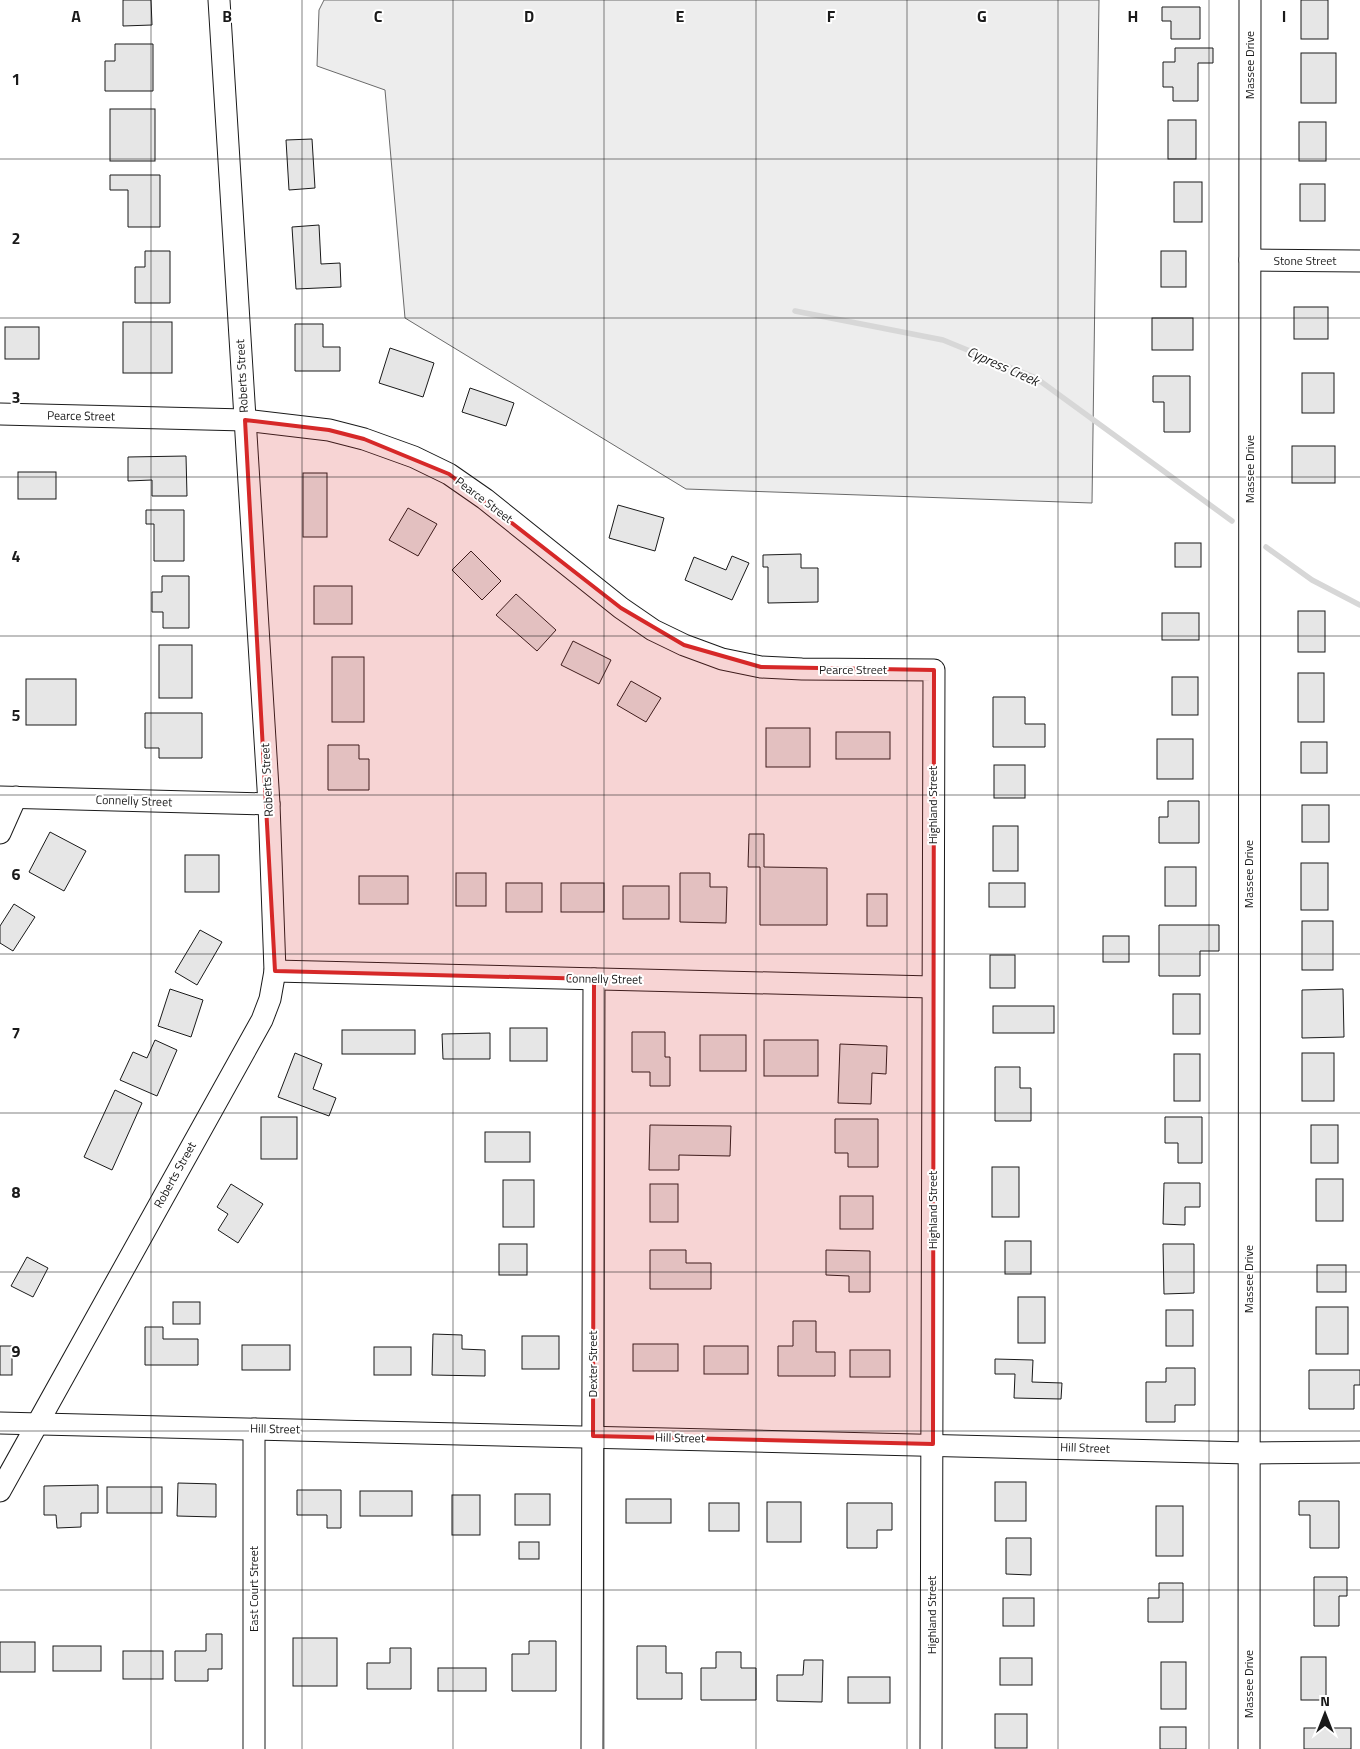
<svg xmlns="http://www.w3.org/2000/svg" width="1360" height="1749" viewBox="0 0 1360 1749" font-family="'Titillium Web',sans-serif">
<style>
.built{fill:#ededed;stroke:#6a6a6a}
.lines{fill:none;stroke-linecap:round;stroke-linejoin:round}
.stream{stroke:#d7d7d7;stroke-width:5.5}
.building{fill:#e6e6e6;stroke:#1a1a1a}
.minor-casing{stroke:#1a1a1a;stroke-width:23}
.minor{stroke:#fff;stroke-width:21}
.marked{fill:#d62828;fill-opacity:0.2;stroke:#d62828;stroke-width:4;stroke-linejoin:round}
.grid{fill:none;stroke:#1a1a1a;stroke-width:1;stroke-opacity:0.55}
.labels{text-anchor:middle;stroke-width:4;stroke-linejoin:round;paint-order:stroke}
.street-label{font-size:12px;fill:#1a1a1a;stroke:#fff}
.water-label{font-size:14px;font-style:italic;fill:#1a1a1a;stroke:#fff}
.grid-label{font-size:16px;text-anchor:middle;font-weight:bold;fill:#1a1a1a;stroke:#fff;stroke-width:4;stroke-linejoin:round;paint-order:stroke}
</style>
<rect width="100%" height="100%" fill="#fff"/>
<path class="built" d="M 324,0 L 1099,0 L 1092,503 L 686,489 L 405,318 L 385,90 L 317,66 L 319,10 Z"/>
<g class="lines">
<g class="stream">
<path d="M 795,311 L 943,340 L 1036,378 L 1232,521"/>
<path d="M 1266,547 L 1312,580 L 1360,605"/>
</g>
</g>
<g class="building">
<path d="M 123,0 L 151,0 L 152,25 L 123,26 Z"/>
<rect x="1301" y="0" width="27" height="39"/>
<path d="M 1162,7 L 1200,7 L 1200,39 L 1171,39 L 1171,21 L 1162,21 Z"/>
<path d="M 115,44 L 153,44 L 153,91 L 105,91 L 105,61 L 115,61 Z"/>
<path d="M 1175,48 L 1213,48 L 1213,63 L 1198,63 L 1198,101 L 1173,101 L 1173,87 L 1163,87 L 1163,62 L 1175,62 Z"/>
<rect x="1301" y="53" width="35" height="50"/>
<rect x="110" y="109" width="45" height="52"/>
<rect x="1168" y="120" width="28" height="39"/>
<rect x="1299" y="122" width="27" height="39"/>
<path d="M 312,139 L 315,188 L 289,190 L 286,140 Z"/>
<path d="M 110,175 L 160,175 L 160,227 L 128,227 L 128,190 L 110,190 Z"/>
<rect x="1174" y="182" width="28" height="40"/>
<rect x="1300" y="184" width="25" height="37"/>
<path d="M 319,225 L 321,264 L 340,263 L 341,287 L 296,289 L 292,227 Z"/>
<path d="M 145,251 L 170,251 L 170,303 L 135,303 L 135,267 L 145,267 Z"/>
<rect x="1161" y="251" width="25" height="36"/>
<rect x="1294" y="307" width="34" height="32"/>
<rect x="1152" y="318" width="41" height="32"/>
<rect x="123" y="322" width="49" height="51"/>
<path d="M 295,324 L 323,324 L 323,347 L 340,347 L 340,371 L 295,371 Z"/>
<rect x="5" y="327" width="34" height="32"/>
<path d="M 390,348 L 434,363 L 423,397 L 379,383 Z"/>
<rect x="1302" y="373" width="32" height="40"/>
<path d="M 1153,376 L 1190,376 L 1190,432 L 1164,432 L 1164,402 L 1153,402 Z"/>
<path d="M 470,388 L 514,403 L 506,426 L 462,412 Z"/>
<rect x="1292" y="446" width="43" height="37"/>
<path d="M 186,456 L 187,496 L 152,496 L 152,480 L 128,481 L 128,457 Z"/>
<rect x="18" y="472" width="38" height="27"/>
<rect x="303" y="473" width="24" height="64"/>
<path d="M 618,505 L 664,518 L 655,551 L 609,538 Z"/>
<path d="M 408,508 L 437,524 L 418,556 L 389,540 Z"/>
<path d="M 146,510 L 184,510 L 184,561 L 154,561 L 154,524 L 146,524 Z"/>
<rect x="1175" y="543" width="26" height="24"/>
<path d="M 471,551 L 501,581 L 482,600 L 452,570 Z"/>
<path d="M 801,554 L 801,568 L 818,568 L 818,602 L 768,603 L 768,567 L 763,567 L 763,555 Z"/>
<path d="M 732,556 L 749,563 L 732,600 L 685,580 L 694,557 L 726,570 Z"/>
<path d="M 162,576 L 189,576 L 189,628 L 163,628 L 163,612 L 152,612 L 152,592 L 162,592 Z"/>
<rect x="314" y="586" width="38" height="38"/>
<path d="M 516,594 L 556,630 L 537,651 L 496,615 Z"/>
<rect x="1298" y="611" width="27" height="41"/>
<rect x="1162" y="613" width="37" height="27"/>
<path d="M 573,641 L 611,660 L 599,684 L 561,665 Z"/>
<rect x="159" y="645" width="33" height="53"/>
<rect x="332" y="657" width="32" height="65"/>
<rect x="1298" y="673" width="26" height="49"/>
<rect x="1172" y="677" width="26" height="38"/>
<rect x="26" y="679" width="50" height="46"/>
<path d="M 631,681 L 661,698 L 646,722 L 617,705 Z"/>
<path d="M 993,697 L 1025,697 L 1025,724 L 1045,724 L 1045,747 L 993,747 Z"/>
<path d="M 145,713 L 202,713 L 202,758 L 159,758 L 159,748 L 145,748 Z"/>
<rect x="766" y="728" width="44" height="39"/>
<rect x="836" y="732" width="54" height="27"/>
<rect x="1157" y="739" width="36" height="40"/>
<rect x="1301" y="742" width="26" height="31"/>
<path d="M 328,745 L 359,745 L 359,759 L 369,759 L 369,790 L 328,790 Z"/>
<rect x="994" y="765" width="31" height="33"/>
<path d="M 1168,801 L 1199,801 L 1199,843 L 1159,843 L 1159,817 L 1168,817 Z"/>
<rect x="1302" y="805" width="27" height="37"/>
<rect x="993" y="826" width="25" height="45"/>
<path d="M 50,832 L 86,851 L 64,891 L 29,872 Z"/>
<path d="M 749,834 L 764,834 L 764,867 L 827,868 L 827,925 L 760,925 L 760,867 L 748,867 Z"/>
<rect x="185" y="855" width="34" height="37"/>
<rect x="1301" y="863" width="27" height="47"/>
<rect x="1165" y="867" width="31" height="39"/>
<rect x="456" y="873" width="30" height="33"/>
<path d="M 680,873 L 710,873 L 710,887 L 727,887 L 726,923 L 680,922 Z"/>
<rect x="359" y="876" width="49" height="28"/>
<rect x="506" y="883" width="36" height="29"/>
<rect x="561" y="883" width="43" height="29"/>
<rect x="989" y="883" width="36" height="24"/>
<rect x="623" y="886" width="46" height="33"/>
<rect x="867" y="894" width="20" height="32"/>
<path d="M 14,904 L 35,917 L 13,951 L 0,943 L 0,926 Z"/>
<rect x="1302" y="921" width="31" height="49"/>
<path d="M 1159,925 L 1219,925 L 1219,951 L 1200,951 L 1200,976 L 1159,976 Z"/>
<path d="M 200,930 L 222,942 L 197,985 L 175,972 Z"/>
<rect x="1103" y="936" width="26" height="26"/>
<rect x="990" y="955" width="25" height="33"/>
<path d="M 170,989 L 203,1000 L 191,1037 L 158,1026 Z"/>
<path d="M 1343,989 L 1344,1037 L 1302,1038 L 1302,990 Z"/>
<rect x="1173" y="994" width="27" height="40"/>
<rect x="993" y="1006" width="61" height="27"/>
<rect x="510" y="1028" width="37" height="33"/>
<rect x="342" y="1030" width="73" height="24"/>
<path d="M 632,1032 L 665,1032 L 665,1057 L 670,1057 L 670,1086 L 650,1086 L 650,1072 L 632,1072 Z"/>
<path d="M 490,1033 L 490,1059 L 443,1059 L 442,1034 Z"/>
<rect x="700" y="1035" width="46" height="36"/>
<path d="M 155,1040 L 177,1050 L 157,1096 L 120,1080 L 133,1052 L 147,1058 Z"/>
<rect x="764" y="1040" width="54" height="36"/>
<path d="M 840,1044 L 887,1046 L 886,1074 L 872,1073 L 871,1104 L 838,1103 Z"/>
<path d="M 295,1053 L 322,1064 L 313,1089 L 336,1098 L 329,1116 L 278,1097 Z"/>
<rect x="1302" y="1053" width="32" height="48"/>
<rect x="1174" y="1054" width="26" height="47"/>
<path d="M 995,1067 L 1020,1067 L 1020,1088 L 1031,1088 L 1031,1121 L 995,1121 Z"/>
<path d="M 115,1090 L 142,1103 L 112,1170 L 84,1157 Z"/>
<rect x="261" y="1117" width="36" height="42"/>
<path d="M 1165,1117 L 1202,1117 L 1202,1163 L 1178,1163 L 1178,1143 L 1165,1143 Z"/>
<path d="M 835,1119 L 878,1119 L 878,1167 L 848,1167 L 848,1153 L 835,1153 Z"/>
<path d="M 650,1125 L 731,1126 L 730,1156 L 679,1155 L 679,1170 L 649,1170 Z"/>
<rect x="1311" y="1125" width="27" height="38"/>
<rect x="485" y="1132" width="45" height="30"/>
<rect x="992" y="1167" width="27" height="50"/>
<rect x="1316" y="1179" width="27" height="42"/>
<rect x="503" y="1180" width="31" height="47"/>
<path d="M 1164,1183 L 1200,1183 L 1200,1207 L 1185,1207 L 1185,1225 L 1163,1224 Z"/>
<path d="M 231,1184 L 263,1204 L 238,1243 L 218,1230 L 228,1214 L 217,1207 Z"/>
<rect x="650" y="1184" width="28" height="38"/>
<rect x="840" y="1196" width="33" height="33"/>
<rect x="1005" y="1241" width="26" height="33"/>
<rect x="499" y="1244" width="28" height="31"/>
<path d="M 1163,1244 L 1194,1244 L 1194,1293 L 1164,1294 Z"/>
<path d="M 650,1250 L 686,1250 L 686,1263 L 711,1263 L 711,1289 L 650,1289 Z"/>
<path d="M 826,1250 L 870,1251 L 870,1292 L 849,1292 L 849,1276 L 826,1275 Z"/>
<path d="M 27,1257 L 48,1268 L 33,1297 L 11,1286 Z"/>
<rect x="1317" y="1265" width="29" height="27"/>
<rect x="1018" y="1297" width="27" height="46"/>
<rect x="173" y="1302" width="27" height="22"/>
<rect x="1316" y="1307" width="32" height="47"/>
<rect x="1166" y="1310" width="27" height="36"/>
<path d="M 793,1321 L 816,1321 L 816,1352 L 835,1352 L 835,1376 L 778,1376 L 778,1346 L 793,1346 Z"/>
<path d="M 145,1327 L 163,1327 L 163,1339 L 198,1339 L 198,1365 L 145,1365 Z"/>
<path d="M 433,1334 L 462,1335 L 462,1349 L 485,1350 L 485,1376 L 432,1375 Z"/>
<rect x="522" y="1336" width="37" height="33"/>
<rect x="633" y="1344" width="45" height="27"/>
<rect x="242" y="1345" width="48" height="25"/>
<rect x="0" y="1346" width="12" height="29"/>
<rect x="704" y="1346" width="44" height="28"/>
<rect x="374" y="1347" width="37" height="28"/>
<rect x="850" y="1350" width="40" height="27"/>
<path d="M 995,1359 L 1033,1360 L 1032,1382 L 1062,1383 L 1061,1399 L 1014,1398 L 1015,1374 L 995,1374 Z"/>
<path d="M 1166,1368 L 1195,1368 L 1195,1405 L 1175,1405 L 1175,1422 L 1146,1422 L 1146,1382 L 1166,1382 Z"/>
<path d="M 1309,1370 L 1360,1370 L 1360,1385 L 1354,1385 L 1354,1409 L 1309,1409 Z"/>
<rect x="995" y="1482" width="31" height="39"/>
<path d="M 178,1483 L 216,1484 L 216,1517 L 177,1516 Z"/>
<path d="M 98,1485 L 98,1513 L 81,1513 L 81,1527 L 57,1528 L 56,1515 L 44,1515 L 44,1486 Z"/>
<rect x="107" y="1487" width="55" height="26"/>
<path d="M 297,1490 L 341,1490 L 341,1528 L 327,1528 L 327,1515 L 297,1515 Z"/>
<rect x="360" y="1491" width="52" height="25"/>
<rect x="515" y="1494" width="35" height="31"/>
<rect x="452" y="1495" width="28" height="40"/>
<rect x="626" y="1499" width="45" height="24"/>
<path d="M 1299,1501 L 1339,1501 L 1339,1548 L 1310,1548 L 1310,1515 L 1299,1515 Z"/>
<rect x="767" y="1502" width="34" height="40"/>
<rect x="709" y="1503" width="30" height="28"/>
<path d="M 847,1503 L 892,1503 L 892,1530 L 877,1530 L 877,1548 L 847,1548 Z"/>
<rect x="1156" y="1506" width="27" height="50"/>
<path d="M 1006,1538 L 1031,1538 L 1031,1575 L 1006,1574 Z"/>
<rect x="519" y="1542" width="20" height="17"/>
<path d="M 1314,1577 L 1347,1577 L 1347,1596 L 1339,1596 L 1339,1626 L 1314,1626 Z"/>
<path d="M 1159,1583 L 1183,1583 L 1183,1622 L 1148,1622 L 1148,1598 L 1159,1598 Z"/>
<rect x="1003" y="1598" width="31" height="28"/>
<path d="M 206,1634 L 222,1634 L 222,1669 L 208,1669 L 208,1681 L 175,1681 L 175,1651 L 206,1651 Z"/>
<rect x="293" y="1638" width="44" height="48"/>
<path d="M 529,1641 L 556,1641 L 556,1691 L 512,1691 L 512,1654 L 529,1654 Z"/>
<rect x="0" y="1642" width="35" height="30"/>
<rect x="53" y="1646" width="48" height="25"/>
<path d="M 637,1646 L 666,1646 L 666,1673 L 682,1673 L 682,1699 L 637,1699 Z"/>
<path d="M 390,1648 L 411,1648 L 411,1689 L 367,1689 L 367,1663 L 390,1663 Z"/>
<rect x="123" y="1651" width="40" height="28"/>
<path d="M 716,1652 L 741,1652 L 741,1668 L 756,1668 L 756,1700 L 701,1700 L 701,1668 L 716,1668 Z"/>
<rect x="1301" y="1657" width="25" height="43"/>
<rect x="1000" y="1658" width="32" height="27"/>
<path d="M 804,1660 L 823,1660 L 822,1702 L 777,1701 L 777,1675 L 803,1675 Z"/>
<rect x="1161" y="1662" width="25" height="47"/>
<rect x="438" y="1668" width="48" height="23"/>
<rect x="848" y="1677" width="42" height="26"/>
<rect x="995" y="1714" width="32" height="34"/>
<rect x="1160" y="1727" width="26" height="22"/>
<rect x="1304" y="1728" width="47" height="21"/>
</g>
<g class="lines">
<g class="minor-casing">
<g id="minor">
<path d="M 1250,260 L 1360,261"/>
<path d="M 0,414 L 245,420 L 329,430 L 364,439 L 414,457 L 449,474 L 485,499 L 621,608 L 653,630 L 684,645 L 722,659 L 761,667 L 802,669 L 934,670 L 931,1749"/>
<path d="M 0,797 L 269,804"/>
<path d="M 0,833 L 16,797"/>
<path d="M 275,971 L 932,987"/>
<path d="M 0,1423 L 1249,1453 L 1360,1452"/>
<path d="M 254,1429 L 254,1749"/>
<path d="M 0,1491 L 262,1020 L 270,999 L 275,971 L 269,804 L 219,0"/>
<path d="M 592,1749 L 594,979"/>
<path d="M 1249,1749 L 1250,0"/>
</g>
</g>
<use href="#minor" class="minor"/>
</g>
<path class="marked" d="M 245,420 L 329,430 L 364,439 L 449,474 L 621,608 L 684,645 L 761,667 L 934,670 L 933,1444 L 593,1436 L 594,979 L 275,971 Z"/>
<path class="grid" d="M 151,0 L 151,1749M 302,0 L 302,1749M 453,0 L 453,1749M 604,0 L 604,1749M 756,0 L 756,1749M 907,0 L 907,1749M 1058,0 L 1058,1749M 1209,0 L 1209,1749M 0,159 L 1360,159M 0,318 L 1360,318M 0,477 L 1360,477M 0,636 L 1360,636M 0,795 L 1360,795M 0,954 L 1360,954M 0,1113 L 1360,1113M 0,1272 L 1360,1272M 0,1431 L 1360,1431M 0,1590 L 1360,1590"/>
<g class="labels">
<g class="street-label">
<text transform="translate(1250 65) rotate(-90)" y="4">Massee Drive</text>
<text x="1305" y="265">Stone Street</text>
<text transform="translate(242 376) rotate(-93)" y="4">Roberts Street</text>
<text transform="translate(81 416) rotate(1)" y="4">Pearce Street</text>
<text transform="translate(1250 469) rotate(-90)" y="4">Massee Drive</text>
<text transform="translate(484 500) rotate(37)" y="4">Pearce Street</text>
<text x="853" y="674">Pearce Street</text>
<text transform="translate(267 780) rotate(-93)" y="4">Roberts Street</text>
<text transform="translate(134 801) rotate(2)" y="4">Connelly Street</text>
<text transform="translate(933 805) rotate(-90)" y="4">Highland Street</text>
<text transform="translate(1249 874) rotate(-90)" y="4">Massee Drive</text>
<text transform="translate(604 979) rotate(1)" y="4">Connelly Street</text>
<text transform="translate(175 1175) rotate(-61)" y="4">Roberts Street</text>
<text transform="translate(933 1210) rotate(-90)" y="4">Highland Street</text>
<text transform="translate(1249 1279) rotate(-90)" y="4">Massee Drive</text>
<text transform="translate(593 1364) rotate(-90)" y="4">Dexter Street</text>
<text transform="translate(275 1429) rotate(1)" y="4">Hill Street</text>
<text transform="translate(680 1438) rotate(1)" y="4">Hill Street</text>
<text transform="translate(1085 1448) rotate(2)" y="4">Hill Street</text>
<text transform="translate(254 1589) rotate(-90)" y="4">East Court Street</text>
<text transform="translate(932 1615) rotate(-90)" y="4">Highland Street</text>
<text transform="translate(1249 1684) rotate(-90)" y="4">Massee Drive</text>
</g>
<g class="water-label">
<text transform="translate(1003 366) rotate(24)" y="5">Cypress Creek</text>
</g>
</g>
<g class="grid-label">
<text x="76" y="22">A</text>
<text x="227" y="22">B</text>
<text x="378" y="22">C</text>
<text x="529" y="22">D</text>
<text x="680" y="22">E</text>
<text x="831" y="22">F</text>
<text x="982" y="22">G</text>
<text x="1133" y="22">H</text>
<text x="1284" y="22">I</text>
<text x="16" y="85">1</text>
<text x="16" y="244">2</text>
<text x="16" y="403">3</text>
<text x="16" y="562">4</text>
<text x="16" y="721">5</text>
<text x="16" y="880">6</text>
<text x="16" y="1039">7</text>
<text x="16" y="1198">8</text>
<text x="16" y="1357">9</text>
</g>
<g transform="translate(1325 1714)" stroke="#ffffff" stroke-width="4" paint-order="stroke">
<path d="M0-4L9 19L0 12L-9 19Z" fill="#1a1a1a"/>
<text y="-8" font-size="14" font-weight="bold" text-anchor="middle" fill="#1a1a1a">N</text>
</g>
</svg>
